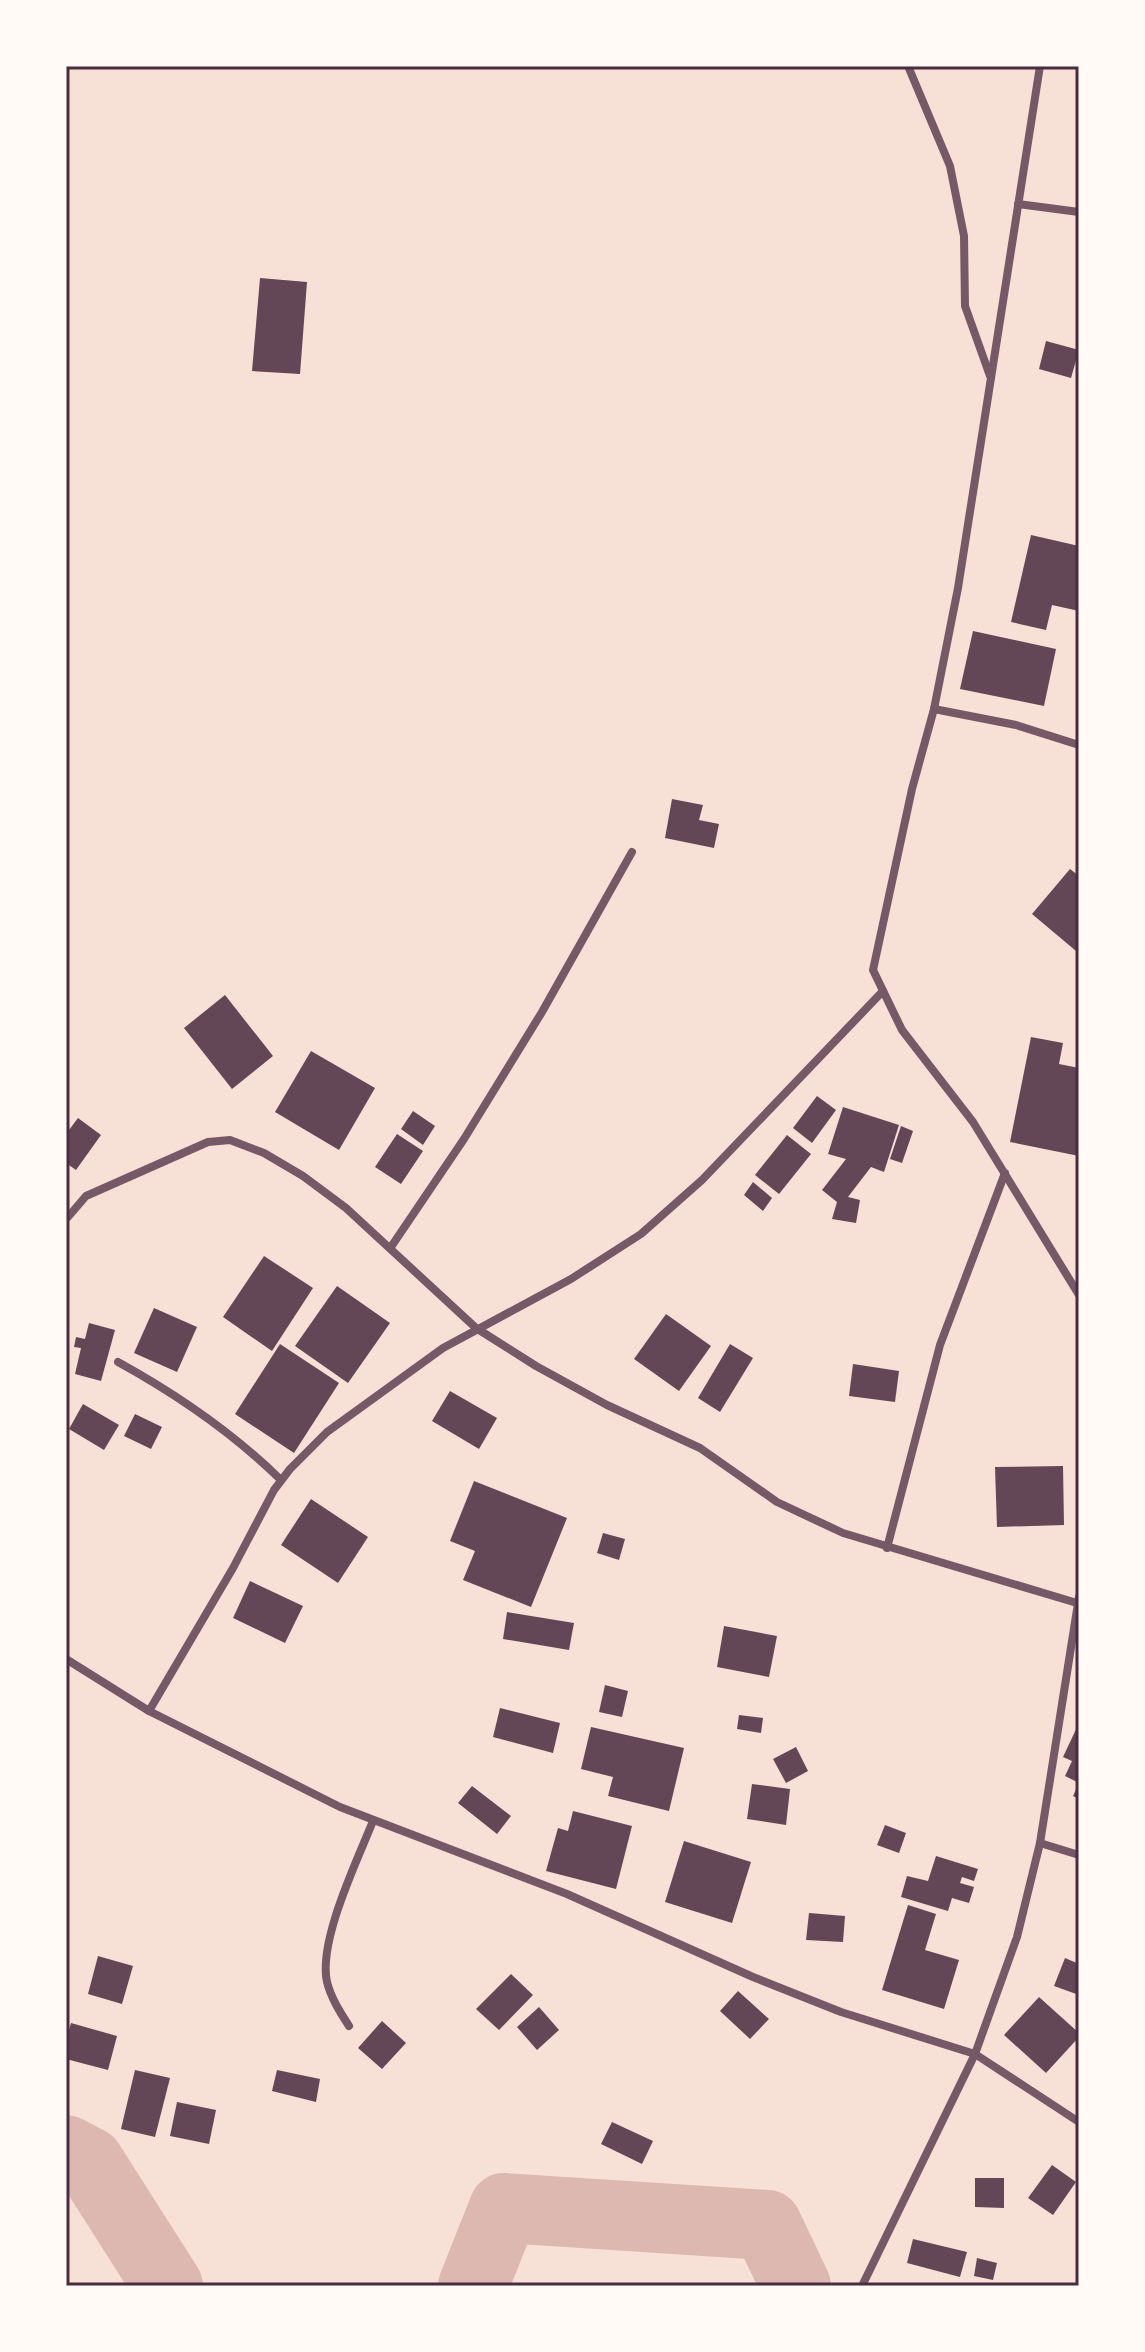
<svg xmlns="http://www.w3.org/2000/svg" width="1145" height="2352" viewBox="0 0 1145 2352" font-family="Signika,sans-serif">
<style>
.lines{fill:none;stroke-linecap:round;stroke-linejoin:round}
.river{stroke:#dcb8b0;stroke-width:70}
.building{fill:#644757}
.minor{stroke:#755966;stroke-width:8}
.neatline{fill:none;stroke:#4a2c40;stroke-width:3}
</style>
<rect width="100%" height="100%" fill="#f7e1d7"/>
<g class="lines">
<g class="river">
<path d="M 66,2150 L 89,2162 L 168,2286"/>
<path d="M 473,2286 L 504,2208 L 767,2225 L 796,2286"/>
</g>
</g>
<g class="building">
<path d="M 260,278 L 307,282 L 300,374 L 252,371 Z"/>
<path d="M 1046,341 L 1079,350 L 1071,378 L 1039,369 Z"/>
<path d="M 1031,535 L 1079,546 L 1079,611 L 1052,605 L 1046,630 L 1011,622 Z"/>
<path d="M 973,631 L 1056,649 L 1044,706 L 960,689 Z"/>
<path d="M 672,799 L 703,805 L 699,820 L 719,824 L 714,848 L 665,838 Z"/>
<path d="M 1070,869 L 1079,876 L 1079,948 L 1076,951 L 1032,914 Z"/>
<path d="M 225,995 L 273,1056 L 232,1089 L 184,1028 Z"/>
<path d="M 1031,1037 L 1063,1043 L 1059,1064 L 1079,1068 L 1079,1156 L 1010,1142 Z"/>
<path d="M 311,1051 L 375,1088 L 339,1150 L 275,1112 Z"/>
<path d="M 817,1096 L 836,1110 L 812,1143 L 793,1128 Z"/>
<path d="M 843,1107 L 899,1125 L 884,1172 L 871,1167 L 848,1197 L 860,1200 L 856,1223 L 832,1219 L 837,1202 L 822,1190 L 846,1159 L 828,1154 Z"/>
<path d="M 413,1111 L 435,1126 L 423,1145 L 401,1129 Z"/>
<path d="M 78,1118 L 101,1135 L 76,1170 L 66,1163 L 66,1134 Z"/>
<path d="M 901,1126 L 913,1131 L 902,1163 L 890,1159 Z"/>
<path d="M 397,1134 L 423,1151 L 401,1184 L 375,1167 Z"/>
<path d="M 787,1135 L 811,1154 L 779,1194 L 755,1175 Z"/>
<path d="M 753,1182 L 772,1198 L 763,1211 L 744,1195 Z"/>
<path d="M 264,1256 L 313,1288 L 272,1351 L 223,1317 Z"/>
<path d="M 337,1286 L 390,1323 L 348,1383 L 295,1346 Z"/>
<path d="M 154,1308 L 197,1327 L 177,1372 L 134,1353 Z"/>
<path d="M 666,1314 L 711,1346 L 679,1391 L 634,1359 Z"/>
<path d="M 89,1323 L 115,1330 L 101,1381 L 75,1374 L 81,1348 L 74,1347 L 76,1337 L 85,1339 Z"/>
<path d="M 280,1344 L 339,1383 L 294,1453 L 235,1414 Z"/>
<path d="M 730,1344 L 753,1358 L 720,1412 L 698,1398 Z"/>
<path d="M 853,1364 L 899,1371 L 895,1402 L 849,1396 Z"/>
<path d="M 450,1391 L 497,1418 L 479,1449 L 432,1421 Z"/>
<path d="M 83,1404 L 119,1425 L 104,1450 L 69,1429 Z"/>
<path d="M 135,1414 L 162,1427 L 151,1449 L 124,1436 Z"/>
<path d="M 1063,1466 L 1064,1525 L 997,1527 L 995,1467 Z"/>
<path d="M 474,1481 L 567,1518 L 531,1607 L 463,1580 L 475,1551 L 450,1541 Z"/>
<path d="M 311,1499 L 368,1537 L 338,1583 L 281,1545 Z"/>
<path d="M 603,1533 L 625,1539 L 619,1560 L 597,1553 Z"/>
<path d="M 250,1581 L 303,1606 L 285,1643 L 233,1618 Z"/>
<path d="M 507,1612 L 574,1623 L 569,1650 L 503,1639 Z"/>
<path d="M 724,1626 L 777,1636 L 769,1677 L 717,1667 Z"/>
<path d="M 605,1685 L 628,1691 L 622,1717 L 599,1712 Z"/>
<path d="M 500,1708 L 560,1723 L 553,1753 L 493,1737 Z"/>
<path d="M 739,1715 L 763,1718 L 761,1733 L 737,1729 Z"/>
<path d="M 1079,1723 L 1079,1799 L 1073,1796 L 1079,1783 L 1065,1776 L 1072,1761 L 1063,1757 Z"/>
<path d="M 591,1727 L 684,1748 L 669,1811 L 608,1796 L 613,1777 L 581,1769 Z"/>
<path d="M 796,1747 L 808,1771 L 786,1783 L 773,1759 Z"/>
<path d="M 752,1784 L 790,1789 L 786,1825 L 747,1819 Z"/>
<path d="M 472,1786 L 511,1816 L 497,1834 L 458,1803 Z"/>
<path d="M 573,1811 L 632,1826 L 616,1889 L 546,1871 L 558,1828 L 568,1831 Z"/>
<path d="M 885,1825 L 906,1833 L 899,1853 L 877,1845 Z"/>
<path d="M 684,1841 L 751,1862 L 732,1923 L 665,1902 Z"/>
<path d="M 936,1856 L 978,1869 L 974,1881 L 962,1877 L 960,1883 L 974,1887 L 969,1903 L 952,1898 L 948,1911 L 901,1897 L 907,1876 L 928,1881 Z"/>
<path d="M 908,1905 L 936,1914 L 925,1950 L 959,1960 L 944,2009 L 882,1990 Z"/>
<path d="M 809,1913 L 845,1916 L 843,1942 L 806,1940 Z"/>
<path d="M 98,1956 L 133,1966 L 122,2004 L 88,1994 Z"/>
<path d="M 1065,1958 L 1079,1964 L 1079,1995 L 1054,1986 Z"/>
<path d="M 511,1974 L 533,1995 L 499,2030 L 476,2009 Z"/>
<path d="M 738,1991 L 769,2019 L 750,2039 L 720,2011 Z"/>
<path d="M 1039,1997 L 1079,2033 L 1079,2037 L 1046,2073 L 1004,2035 Z"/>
<path d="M 539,2007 L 559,2030 L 537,2050 L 517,2027 Z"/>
<path d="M 382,2021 L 406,2043 L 382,2069 L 358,2048 Z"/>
<path d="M 71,2023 L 117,2036 L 108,2070 L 66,2059 L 66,2040 Z"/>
<path d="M 135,2070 L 170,2078 L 155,2137 L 121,2129 Z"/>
<path d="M 277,2070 L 320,2079 L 316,2102 L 272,2091 Z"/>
<path d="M 177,2102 L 216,2110 L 209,2144 L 170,2136 Z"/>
<path d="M 612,2122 L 653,2141 L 642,2164 L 601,2144 Z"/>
<path d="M 1052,2165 L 1076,2182 L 1053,2215 L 1028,2198 Z"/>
<path d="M 975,2178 L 1004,2178 L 1004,2208 L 975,2207 Z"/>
<path d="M 913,2239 L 967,2252 L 960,2277 L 907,2263 Z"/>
<path d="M 977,2258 L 997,2263 L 993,2280 L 974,2276 Z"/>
</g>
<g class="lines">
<g class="minor">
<path d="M 908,66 L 950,166 L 964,236 L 965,306 L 990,376"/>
<path d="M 1040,66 L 958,588 L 934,709 L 912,789 L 873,970 L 902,1030 L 973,1122 L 1079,1295"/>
<path d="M 1018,204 L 1079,212"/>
<path d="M 934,709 L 1016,725 L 1079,745"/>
<path d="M 68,1217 L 86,1196 L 208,1142 L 230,1140 L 264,1153 L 303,1176 L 346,1208 L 476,1328 L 536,1366 L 607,1405 L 700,1448 L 777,1502 L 843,1533 L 1077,1603"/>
<path d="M 391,1247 L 464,1139 L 542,1012 L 632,852"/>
<path d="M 118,1362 C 178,1395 232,1432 281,1480"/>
<path d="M 887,1548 L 940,1345 L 1005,1173"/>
<path d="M 66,1659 L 149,1711 L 340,1807 L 567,1894 L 753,1977 L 841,2012 L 975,2054 L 1079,2122"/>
<path d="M 149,1711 L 233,1568 L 274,1490 L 290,1469 L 327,1432 L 443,1348 L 571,1279 L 641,1234 L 702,1180 L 883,991"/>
<path d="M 1040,1843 L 1079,1855"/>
<path d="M 349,2026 C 340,2012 331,1998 327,1982 C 318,1941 357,1861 373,1821"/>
<path d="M 862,2286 L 975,2054 L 1017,1937 L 1040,1843 L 1079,1597"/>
</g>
</g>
<rect width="1145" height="2352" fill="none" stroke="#fffaf5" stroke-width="136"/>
<rect x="68" y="68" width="1009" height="2216" class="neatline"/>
</svg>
